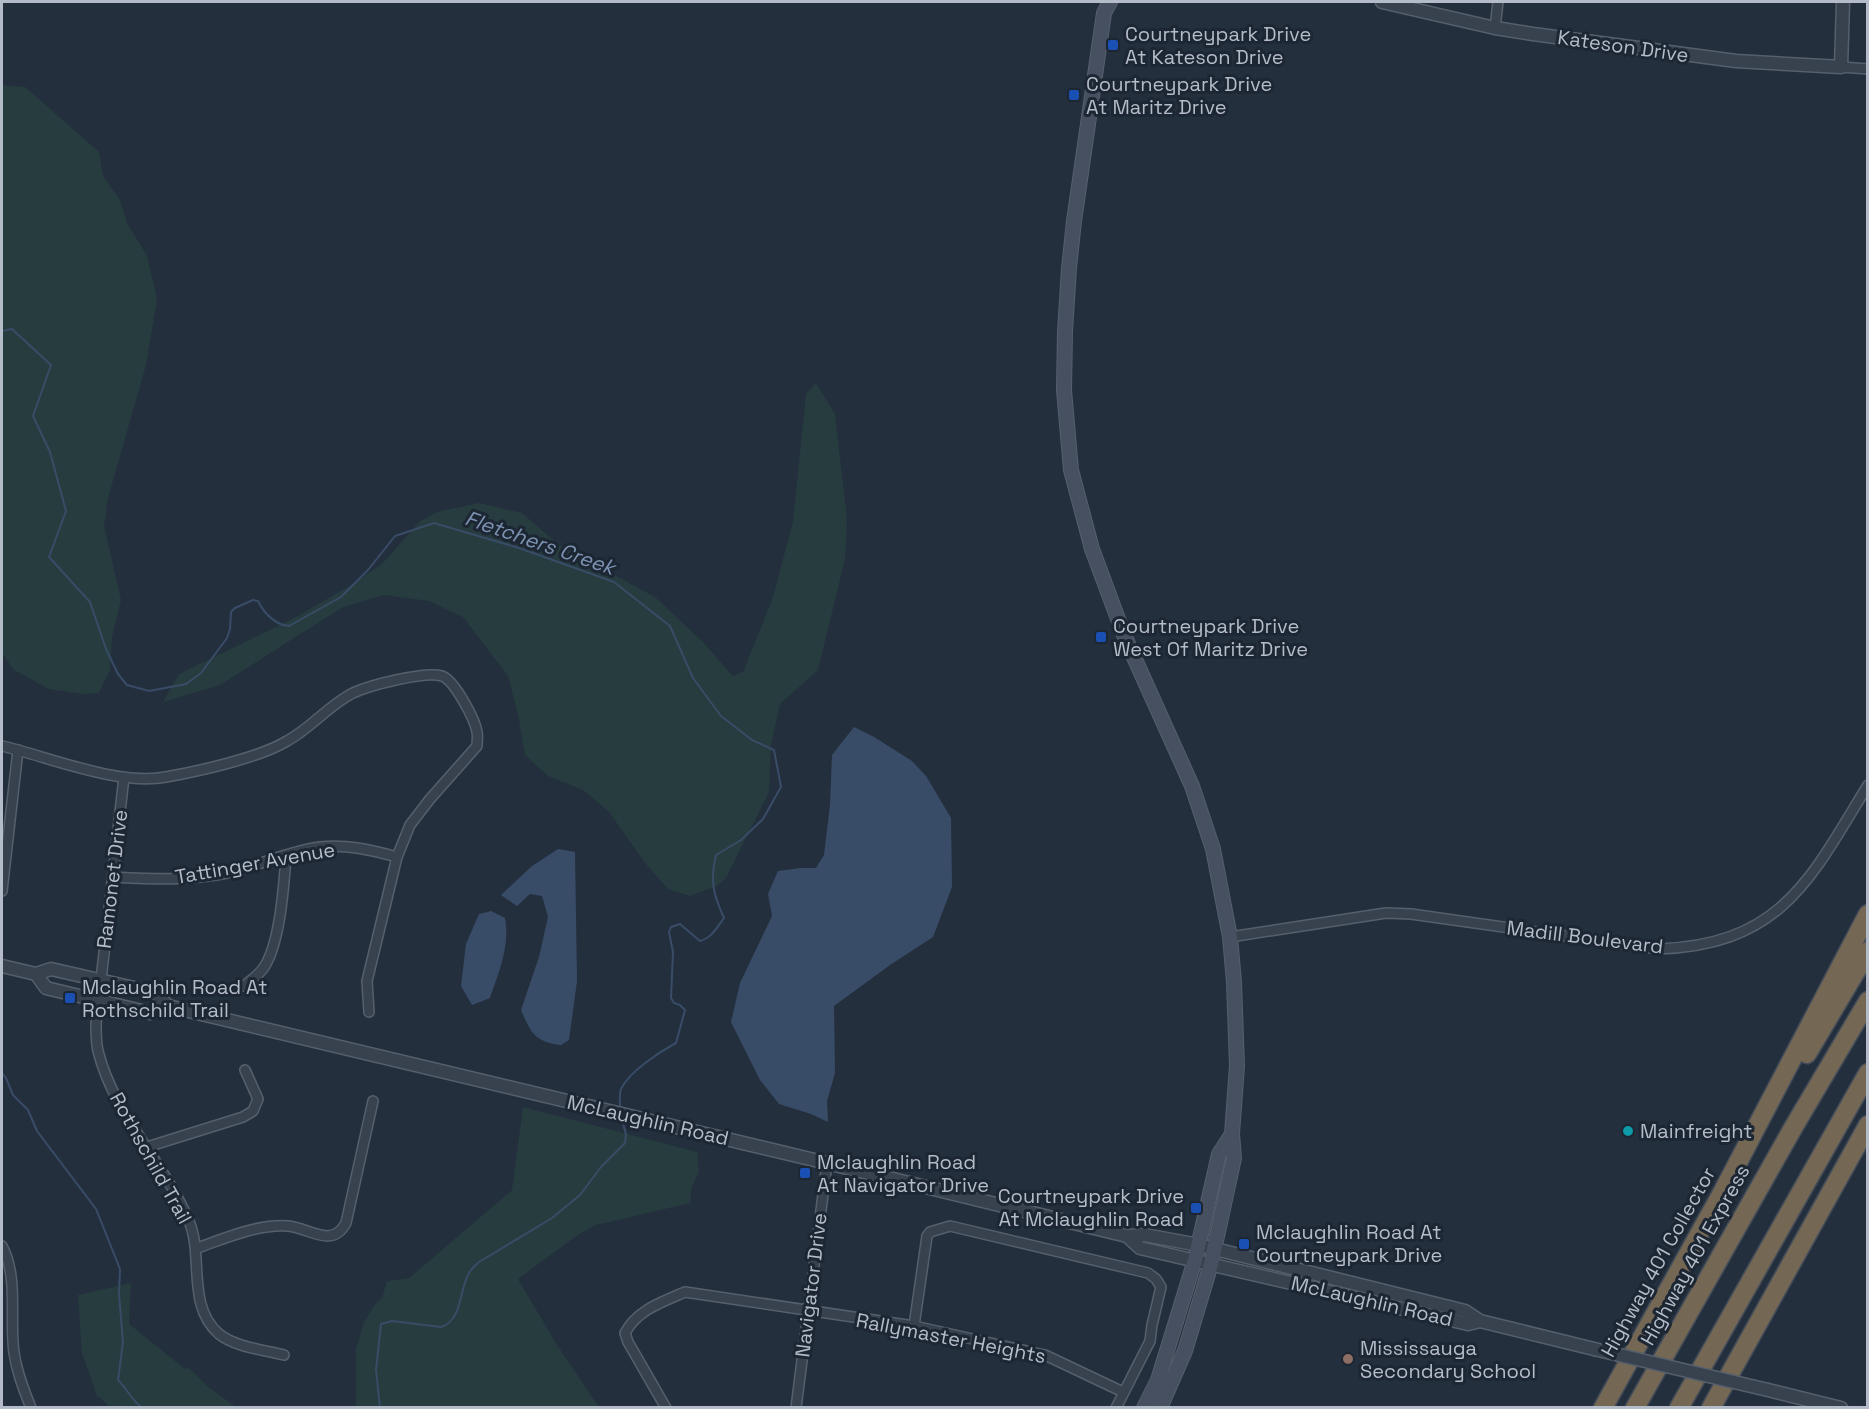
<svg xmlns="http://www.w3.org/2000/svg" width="1869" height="1409" viewBox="0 0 1869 1409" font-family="'Space Grotesk',sans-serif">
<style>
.green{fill:#263c3f}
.water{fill:#394c67}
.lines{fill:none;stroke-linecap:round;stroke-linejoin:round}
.stream{stroke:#394c67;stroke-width:2}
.minor-casing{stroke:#565f6c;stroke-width:12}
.tertiary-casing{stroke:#565f6c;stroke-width:15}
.secondary-casing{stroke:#565f6c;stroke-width:16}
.motorway-casing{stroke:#434c59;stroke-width:21}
.minor{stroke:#38414e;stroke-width:9}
.tertiary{stroke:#38414e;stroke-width:12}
.secondary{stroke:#465061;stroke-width:14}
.motorway{stroke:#746855;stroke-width:18}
.tertiary-bridge-casing{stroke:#565f6c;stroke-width:15;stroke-linecap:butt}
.tertiary-bridge{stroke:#38414e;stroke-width:12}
.transit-dot{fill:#1a4fb4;stroke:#1d2633;stroke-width:2}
.culture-dot{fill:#0f9aa8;stroke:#1d2633;stroke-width:2}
.education-dot{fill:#8d6e63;stroke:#1d2633;stroke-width:2}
.labels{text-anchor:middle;stroke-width:6;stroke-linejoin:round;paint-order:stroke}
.poi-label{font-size:20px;fill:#b4bcc9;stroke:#1d2633;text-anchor:start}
.street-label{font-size:20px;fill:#b4bcc9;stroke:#1d2633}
.water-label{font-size:21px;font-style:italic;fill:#7c92b1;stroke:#1d2633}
</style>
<rect width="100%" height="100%" fill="#242f3e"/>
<g class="green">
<path d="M 2,85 L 25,87 L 99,152 L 103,176 L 120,200 L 127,223 L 147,256 L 157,299 L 146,365 L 108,498 L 104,526 L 121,600 L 112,637 L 110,670 L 99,693 L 83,694 L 49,689 L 14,670 L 2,653 Z"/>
<path d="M 816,383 L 835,414 L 847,519 L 845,559 L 818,670 L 780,704 L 771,745 L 769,792 L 726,878 L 717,886 L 690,896 L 668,889 L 646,864 L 609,812 L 583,790 L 548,776 L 525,755 L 519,719 L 508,676 L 463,617 L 429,601 L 384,595 L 343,607 L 220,685 L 163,702 L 179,674 L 298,616 L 351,585 L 383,563 L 420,521 L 437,512 L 479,503 L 522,513 L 559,545 L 655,597 L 703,642 L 733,676 L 743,672 L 772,600 L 793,522 L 806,394 Z"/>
<path d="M 523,1107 L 697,1152 L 699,1172 L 692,1186 L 690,1203 L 596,1225 L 579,1234 L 518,1279 L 557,1345 L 599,1407 L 356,1407 L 356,1350 L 363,1324 L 375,1304 L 382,1298 L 387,1281 L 409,1278 L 512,1190 Z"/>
<path d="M 131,1283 L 129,1324 L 185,1369 L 189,1368 L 207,1386 L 236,1407 L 109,1407 L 102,1399 L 97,1396 L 82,1353 L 78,1295 Z"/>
</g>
<g class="water">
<path d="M 854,727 L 874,737 L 912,761 L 926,776 L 951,818 L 952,887 L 933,937 L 890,965 L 834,1006 L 835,1073 L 827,1101 L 828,1122 L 811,1114 L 779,1104 L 760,1080 L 731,1022 L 740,983 L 772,916 L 768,894 L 778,871 L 801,868 L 816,868 L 824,855 L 830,805 L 832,755 Z"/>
<path d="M 558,849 L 575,852 L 577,981 L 569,1040 L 561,1045 C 535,1042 531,1033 521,1010 L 539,957 L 548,917 L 542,896 L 530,894 L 517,906 L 501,895 L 532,866 Z"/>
<path d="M 491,911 L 505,918 C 510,946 499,972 490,998 L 472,1005 L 461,986 L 466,944 L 479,914 Z"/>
</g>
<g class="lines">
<g class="stream">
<path d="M 2,331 L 12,329 L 51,365 L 33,416 L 50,452 L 66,511 L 49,557 L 90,602 L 106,649 L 118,674 L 127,685 L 149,691 L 186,684 L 201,673 L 227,638 L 230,629 L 231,612 L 235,608 L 253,600 L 258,601 C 264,613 275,625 289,626 L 341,597 L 368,570 L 395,536 L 434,523 L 519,548 L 614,582 L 670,626 L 693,678 L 721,716 L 752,740 L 774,750 L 781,787 L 763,819 L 741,840 L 716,855 C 710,881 713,894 724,918 C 717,927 712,938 700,941 L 680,924 L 671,927 L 669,932 L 673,952 L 671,998 L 674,1003 L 680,1005 L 685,1010 L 676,1043 C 659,1052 629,1072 621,1089 C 619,1094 620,1102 620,1108"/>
<path d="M 2,1073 L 6,1078 L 13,1095 L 28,1110 L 37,1131 L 96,1209 L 120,1269 L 119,1294 L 123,1342 L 118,1380 C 127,1388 132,1402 143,1408"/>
<path d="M 380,1408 L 376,1370 L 381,1324 L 392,1321 L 441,1327 C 463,1320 459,1289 469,1273 C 471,1269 476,1265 479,1262 L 552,1218 L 580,1195 L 601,1167 L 625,1143 L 626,1135 L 622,1119"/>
</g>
<g class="minor-casing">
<g id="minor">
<path d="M 1495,28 L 1498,2"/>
<path d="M 1841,67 L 1868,69"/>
<path d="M 2,746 C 49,757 118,786 166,777 C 199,771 259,758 287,741 C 311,728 329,705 353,693 C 370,685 425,671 442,676 C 454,680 475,719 477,732 C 478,736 477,742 477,746 L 430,799 L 410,825 L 397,857 L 367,981 L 369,1012"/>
<path d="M 124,777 L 96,1024 C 96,1033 96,1043 98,1051 C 114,1115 164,1162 189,1221 C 204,1257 186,1305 219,1334 C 235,1347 264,1350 284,1355"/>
<path d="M 112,877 C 153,879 187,881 227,873 C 258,866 288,851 320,847 C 346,844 372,850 397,857"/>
<path d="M 2,891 L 18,750"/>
<path d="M 1230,937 L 1386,913 L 1411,914 L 1658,949 C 1782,945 1811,878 1868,785"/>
<path d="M 244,986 C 250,981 257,976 262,970 C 280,948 284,884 286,856"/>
<path d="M 147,1147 L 243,1117 L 253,1111 L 258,1099 L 245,1070"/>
<path d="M 2,1246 C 19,1278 9,1319 14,1353 C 17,1373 24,1390 31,1408"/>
<path d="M 197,1248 C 226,1238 257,1224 288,1226 C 310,1228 332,1249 346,1223 L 373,1101"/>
<path d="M 914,1326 L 927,1236 L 930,1232 L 950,1226 L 1148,1273 L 1156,1279 L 1161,1287 L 1152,1325 L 1150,1341 L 1116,1408"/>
<path d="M 666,1408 L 628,1342 L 625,1333 C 637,1310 662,1302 685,1292 L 914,1326 L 1045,1355 L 1123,1392"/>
<path d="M 796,1408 L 827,1163"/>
</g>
</g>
<g class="tertiary-casing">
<g id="tertiary">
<path d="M 1382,2 L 1495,28 L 1533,34 L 1736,61 L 1841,67 L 1843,2"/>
<path d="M 2,966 L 36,974 L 51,969 L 156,993 L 168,1006"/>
<path d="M 36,974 L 46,988 L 150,1013 L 168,1006 L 827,1163 L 1127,1236 L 1145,1235 L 1199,1245 L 1465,1311 L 1480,1321 L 1594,1349"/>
<path d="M 1127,1236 L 1140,1248 L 1468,1324 L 1480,1321"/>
<path d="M 1768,1390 L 1841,1408"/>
</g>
</g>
<g class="secondary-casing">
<g id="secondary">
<path d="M 1110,2 L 1104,13 L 1074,221 L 1069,268 L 1065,332 L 1064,390 L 1071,470 L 1092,549 L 1124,635 L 1192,786 L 1213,849 L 1230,937 L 1234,982 L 1237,1066 L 1232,1134 L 1234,1158 L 1211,1264 L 1185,1351 L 1160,1408"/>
<path d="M 1144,1408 L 1158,1380 L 1195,1260 L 1219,1154 L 1232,1134"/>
</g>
</g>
<g class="motorway-casing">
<g id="motorway">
<path d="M 1807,1054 L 1868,951"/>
<path d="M 1603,1408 L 1723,1191 L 1868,914"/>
<path d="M 1635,1408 L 1793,1128 L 1868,1001"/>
<path d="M 1679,1408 L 1868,1073"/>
<path d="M 1711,1408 L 1868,1125"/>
</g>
</g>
<use href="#minor" class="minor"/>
<use href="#tertiary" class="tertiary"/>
<use href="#secondary" class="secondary"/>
<use href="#motorway" class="motorway"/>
<g class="tertiary-bridge-casing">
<path id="tertiary-bridge" d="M 1594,1349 L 1768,1390"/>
</g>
<use href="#tertiary-bridge" class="tertiary-bridge"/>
</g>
<g class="transit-dot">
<rect x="1107" y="39" width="12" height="12" rx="3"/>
<rect x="1068" y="89" width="12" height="12" rx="3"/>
<rect x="1095" y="631" width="12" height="12" rx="3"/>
<rect x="64" y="992" width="12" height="12" rx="3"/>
<rect x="799" y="1167" width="12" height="12" rx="3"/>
<rect x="1190" y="1202" width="12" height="12" rx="3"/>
<rect x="1238" y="1238" width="12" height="12" rx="3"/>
</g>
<circle class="culture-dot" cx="1628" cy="1131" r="6"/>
<circle class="education-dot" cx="1348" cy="1359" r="6"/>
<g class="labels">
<g class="poi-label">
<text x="1125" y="41">Courtneypark Drive<tspan x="1125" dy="23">At Kateson Drive</tspan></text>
<text x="1086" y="91">Courtneypark Drive<tspan x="1086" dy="23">At Maritz Drive</tspan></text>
<text x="1113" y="633">Courtneypark Drive<tspan x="1113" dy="23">West Of Maritz Drive</tspan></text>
<text x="82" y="994">Mclaughlin Road At<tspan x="82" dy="23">Rothschild Trail</tspan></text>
<text x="1640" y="1138">Mainfreight</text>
<text x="817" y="1169">Mclaughlin Road<tspan x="817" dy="23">At Navigator Drive</tspan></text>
<text x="1184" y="1203" text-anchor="end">Courtneypark Drive<tspan x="1184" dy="23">At Mclaughlin Road</tspan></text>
<text x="1256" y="1239">Mclaughlin Road At<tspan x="1256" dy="23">Courtneypark Drive</tspan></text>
<text x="1360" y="1355">Mississauga<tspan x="1360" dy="23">Secondary School</tspan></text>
</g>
<g class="street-label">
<text transform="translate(1623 46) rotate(8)" y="7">Kateson Drive</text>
<text transform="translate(255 863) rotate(-10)" y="7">Tattinger Avenue</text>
<text transform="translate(112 879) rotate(-83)" y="7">Ramonet Drive</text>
<text transform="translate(1585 937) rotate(7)" y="7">Madill Boulevard</text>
<text transform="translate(648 1120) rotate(13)" y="7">McLaughlin Road</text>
<text transform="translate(151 1158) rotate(61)" y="7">Rothschild Trail</text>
<text transform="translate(1695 1255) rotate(-61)" y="7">Highway 401 Express</text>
<text transform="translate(1658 1262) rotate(-61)" y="7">Highway 401 Collector</text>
<text transform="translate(811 1285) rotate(-83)" y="7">Navigator Drive</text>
<text transform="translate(1372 1301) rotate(13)" y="7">McLaughlin Road</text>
<text transform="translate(951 1338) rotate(11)" y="7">Rallymaster Heights</text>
</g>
<g class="water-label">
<text transform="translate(540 543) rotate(19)" y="7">Fletchers Creek</text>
</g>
</g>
<rect width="1869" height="1409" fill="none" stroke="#b4bcc9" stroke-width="6"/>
</svg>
